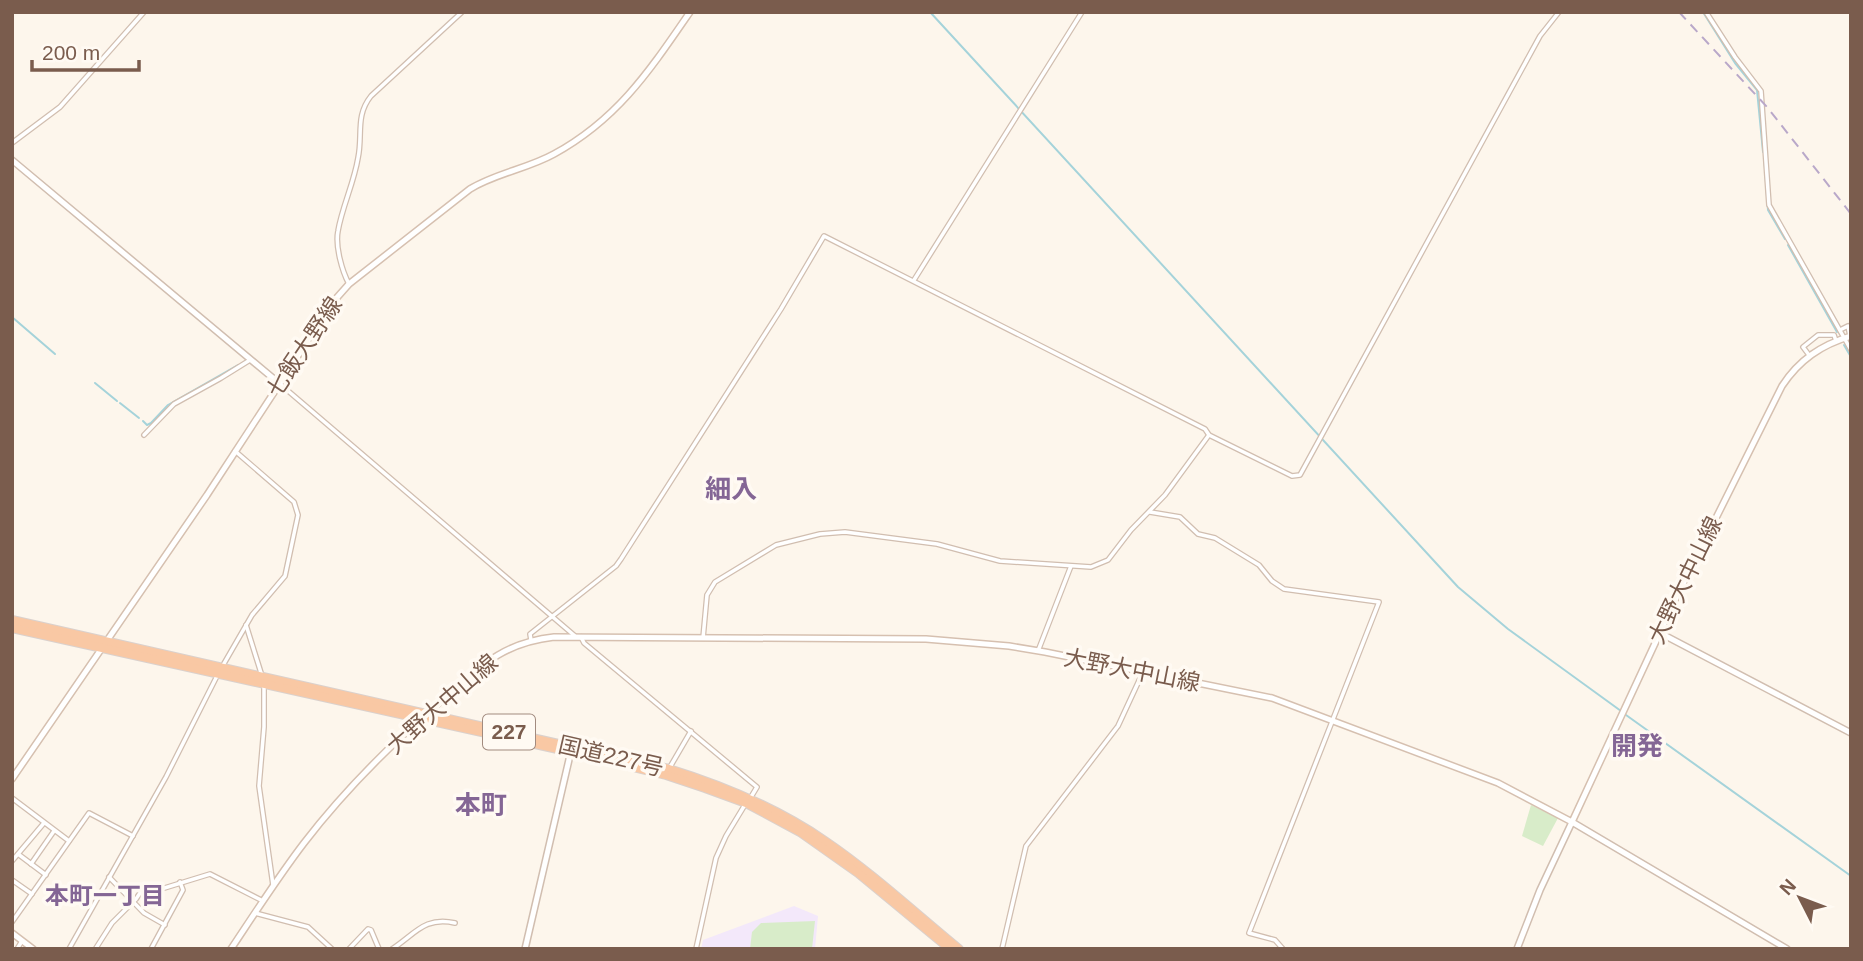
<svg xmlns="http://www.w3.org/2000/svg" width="1863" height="961" viewBox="0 0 1863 961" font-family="Helvetica,'Noto Sans JP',sans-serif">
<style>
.education{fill:#f3e8fa}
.green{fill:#d8ecc9}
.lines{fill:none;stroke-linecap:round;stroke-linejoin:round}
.stream{stroke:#a5d3da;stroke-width:2}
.minor-casing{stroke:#d1beb0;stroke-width:6}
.tertiary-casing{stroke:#d1beb0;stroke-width:8}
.secondary-casing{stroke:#d6c0b0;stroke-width:8}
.trunk-casing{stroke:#dad1cd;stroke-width:10}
.minor{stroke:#fff;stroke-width:3.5}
.tertiary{stroke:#fff;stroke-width:5}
.secondary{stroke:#fff;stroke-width:5}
.trunk{stroke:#f9c8a4;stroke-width:8}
.rail{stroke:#b9a8c9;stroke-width:2;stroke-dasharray:10 7;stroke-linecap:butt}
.labels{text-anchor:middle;stroke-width:7;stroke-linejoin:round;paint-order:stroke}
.shield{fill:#fffaf3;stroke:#a28b7f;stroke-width:2}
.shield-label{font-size:21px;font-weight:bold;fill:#7a5c4d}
.street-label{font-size:23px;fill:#7a5c4d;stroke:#fffaf3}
.neighbourhood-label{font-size:24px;font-weight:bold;fill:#846695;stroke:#fffaf3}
.quarter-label{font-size:26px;font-weight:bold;fill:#846695;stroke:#fffaf3}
</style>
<rect width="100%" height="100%" fill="#fdf6ec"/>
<path class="education" d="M 794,906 L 818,916 L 815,949 L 701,949 L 703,940 Z"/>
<g class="green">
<path d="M 1531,805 L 1558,818 L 1543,846 L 1522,836 Z"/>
<path d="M 815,921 L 812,949 L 750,949 L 752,932 L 761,923 Z"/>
</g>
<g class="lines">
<g class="stream">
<path d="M 930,12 L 1458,587 L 1508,629 L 1621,711"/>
<path d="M 1703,12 L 1735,63 L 1757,90 L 1763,152"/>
<path d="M 1764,155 L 1768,210 L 1785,239"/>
<path d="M 1788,245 L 1837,332"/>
<path d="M 12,317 L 55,354"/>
<path d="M 1844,345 L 1851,357"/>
<path d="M 95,383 L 117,401"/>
<path d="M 120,403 L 139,418"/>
<path d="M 143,421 L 147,425 L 151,423 L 168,405 L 238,365"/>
<path d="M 1626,715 L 1851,876"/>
</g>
<g class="minor-casing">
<g id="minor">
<path d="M 1706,12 L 1735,57 L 1761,91 L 1769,205 L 1851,350"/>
<path d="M 12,143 L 60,107 L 144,12"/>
<path d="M 914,280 L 1082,12"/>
<path d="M 349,284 C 342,271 335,246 338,231 C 342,207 354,183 358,158 C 363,135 355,116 371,96 L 462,12"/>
<path d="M 1840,330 L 1848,326 L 1850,336"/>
<path d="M 1809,355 L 1803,347 L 1818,335 L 1834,335 L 1836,341"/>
<path d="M 280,384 L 575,636"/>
<path d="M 144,435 L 174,404 L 221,378 L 250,360"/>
<path d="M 1150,512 L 1180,517 L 1198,534 L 1215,538 L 1259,565 L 1272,581 L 1284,589 L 1379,602 L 1249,933 L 1275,940 L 1283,949"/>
<path d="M 246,625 L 262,676"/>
<path d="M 581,637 L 584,643 L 757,787 L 751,797"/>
<path d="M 703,638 L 707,595 L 715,582 L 776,545 L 820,534 L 845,532 L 937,544 L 1000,561 L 1091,567 L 1108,560 L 1131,530 L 1165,495 L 1209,435"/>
<path d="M 531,640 L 530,634 L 616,566 L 621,559 L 781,309 L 824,236 L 1205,429 L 1209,435 L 1292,476 L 1300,475 L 1540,36 L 1559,12"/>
<path d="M 1038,651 L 1071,566"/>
<path d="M 222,667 L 252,615 L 285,576 L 298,515 L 294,502 L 235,451"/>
<path d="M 264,684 L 264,727 L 259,786 L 273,885"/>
<path d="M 670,767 L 691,731"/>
<path d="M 12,798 L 69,841"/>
<path d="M 18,854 L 46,875"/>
<path d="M 12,861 L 44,823"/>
<path d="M 31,864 L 54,831"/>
<path d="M 109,877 L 144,913 L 165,925"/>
<path d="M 12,880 L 32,894"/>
<path d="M 255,913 L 308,927 L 332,949"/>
<path d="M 12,922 L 89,813 L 133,836"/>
<path d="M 96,948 L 112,923 L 136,899 L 144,887 L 158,890 L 210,874 L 263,901"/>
<path d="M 17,949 L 22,941"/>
<path d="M 69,949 L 166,777 L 218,674"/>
<path d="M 151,949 L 183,890 L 180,882"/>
<path d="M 349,949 L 368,929 L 371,930 L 379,949"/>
<path d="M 392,949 C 415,934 425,916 455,923"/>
<path d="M 696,949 L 716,858 L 726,836 L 746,803"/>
<path d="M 1002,949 L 1026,846 L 1118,726 L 1143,672"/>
</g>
</g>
<g class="tertiary-casing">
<g id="tertiary">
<path d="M 12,160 L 280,384"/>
<path d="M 1660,633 L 1851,733"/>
<path d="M 525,949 L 571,751"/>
<path d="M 1517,949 L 1540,890 L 1572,822 L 1787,949"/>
</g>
</g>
<g class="secondary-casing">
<g id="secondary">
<path d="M 12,779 L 207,495 L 333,302 L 349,284 L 470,189 C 496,173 527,169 554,154 C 618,119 650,70 690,12"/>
<path d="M 12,933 L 33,949"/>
<path d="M 231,949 C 255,913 278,877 304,843 C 344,791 391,744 441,701 C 479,668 501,643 554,637 L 926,639 L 1009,646 L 1045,652 L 1272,698 L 1498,783 L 1572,822 L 1677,596 L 1782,386 C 1799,360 1821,345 1851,336"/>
</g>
</g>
<g class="trunk-casing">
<g id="trunk">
<path d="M 12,620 L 669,769 C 724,786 777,808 825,841 C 872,873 915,913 959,949"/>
<path d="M 12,628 L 571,752 L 666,775 L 705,788 L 746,803 L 800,832 L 858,873 L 950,949"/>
</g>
</g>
<use href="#minor" class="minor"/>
<use href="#tertiary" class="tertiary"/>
<use href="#secondary" class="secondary"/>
<use href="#trunk" class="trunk"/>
<path class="rail" d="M 1679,12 L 1767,107 L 1851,214"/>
</g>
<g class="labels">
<rect class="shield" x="483" y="714.5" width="52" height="35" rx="5"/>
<g class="shield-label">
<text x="509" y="739">227</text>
</g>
<g class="street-label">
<text transform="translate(304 347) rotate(-56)" y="8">七飯大野線</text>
<text transform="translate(1685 580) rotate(-64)" y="8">大野大中山線</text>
<text transform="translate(1132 670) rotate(11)" y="8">大野大中山線</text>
<text transform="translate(442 704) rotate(-41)" y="8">大野大中山線</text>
<text transform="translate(611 756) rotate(13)" y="8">国道227号</text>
</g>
<g class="neighbourhood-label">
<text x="105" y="904">本町一丁目</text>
</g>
<g class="quarter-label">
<text x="731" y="498">細入</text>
<text x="1637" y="755">開発</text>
<text x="481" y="814">本町</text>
</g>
</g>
<rect width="1863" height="961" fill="none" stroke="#7a5c4d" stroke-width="28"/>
<g transform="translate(1800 898) rotate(312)" stroke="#fffaf3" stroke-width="5" paint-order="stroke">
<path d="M0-5L12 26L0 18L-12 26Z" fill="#7a5c4d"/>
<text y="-10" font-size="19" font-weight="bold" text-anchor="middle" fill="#7a5c4d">N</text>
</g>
<path d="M32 60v10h107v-10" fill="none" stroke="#7a5c4d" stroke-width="3.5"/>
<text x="42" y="60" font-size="21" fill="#7a5c4d" stroke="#fffaf3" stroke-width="5" paint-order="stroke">200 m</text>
</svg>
